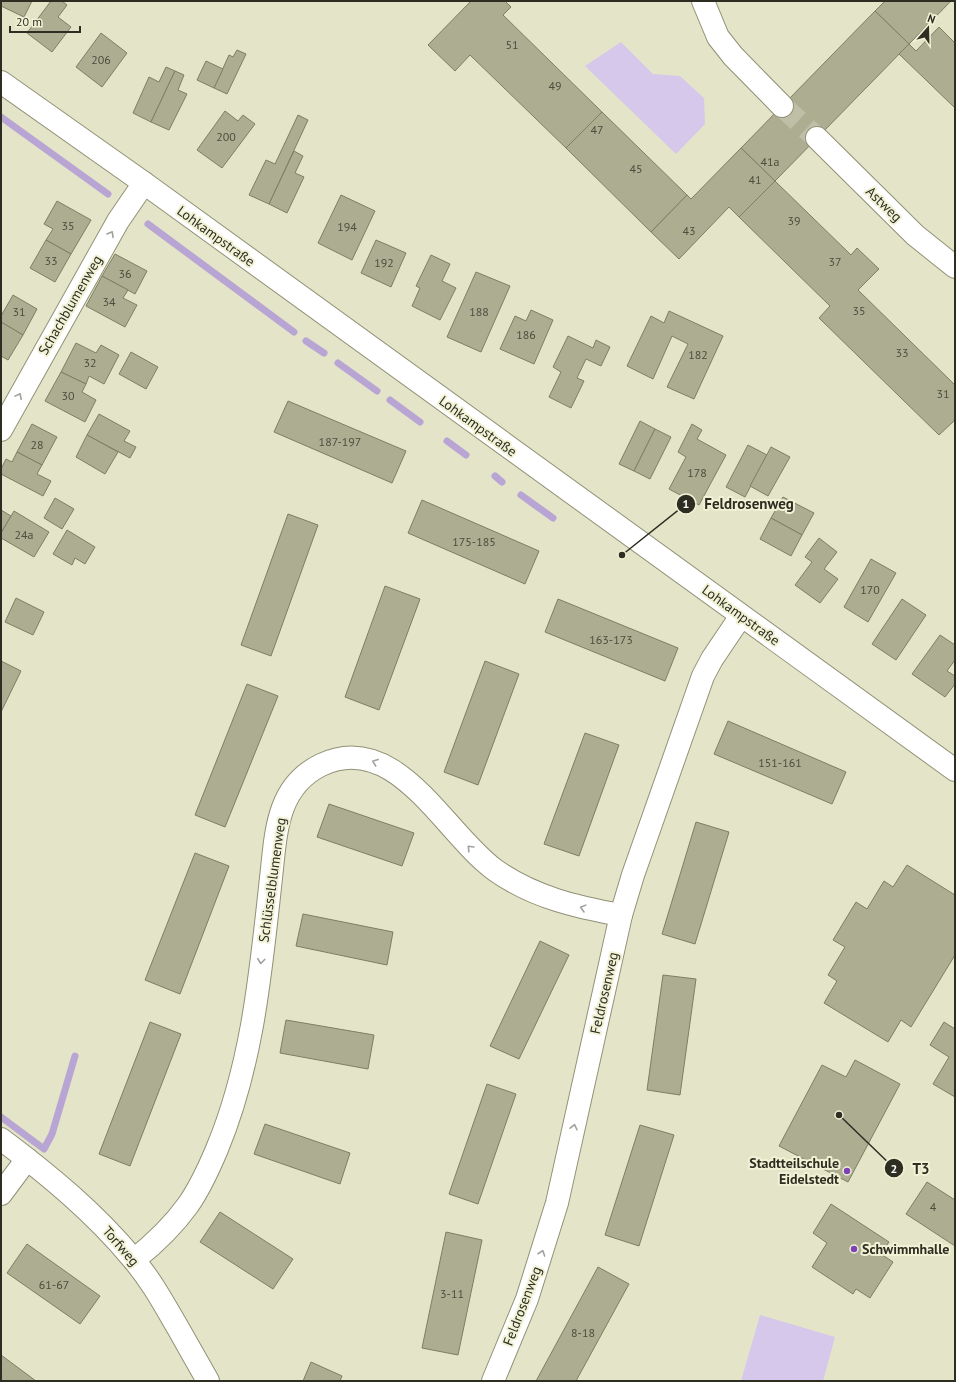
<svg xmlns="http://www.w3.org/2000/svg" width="956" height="1382" viewBox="0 0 956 1382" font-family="'PT Sans',sans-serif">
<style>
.green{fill:#d6c8eb}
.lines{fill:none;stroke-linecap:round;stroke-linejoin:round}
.stream{stroke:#b8a5d4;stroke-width:7}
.building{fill:#adad92;stroke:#7e7e64}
.minor-tunnel{stroke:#bfbfa7;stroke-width:22;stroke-dasharray:22 11;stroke-linecap:butt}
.minor-casing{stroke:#919177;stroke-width:24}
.minor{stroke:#fff;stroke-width:22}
.oneway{stroke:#a0a09c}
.poi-dot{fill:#7e42b8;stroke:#f1f2d5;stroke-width:1.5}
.labels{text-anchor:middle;stroke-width:4;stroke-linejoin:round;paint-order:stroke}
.number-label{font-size:12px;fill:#4d4d3e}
.street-label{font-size:14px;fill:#2d2d22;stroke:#f1f2d5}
.poi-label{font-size:14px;font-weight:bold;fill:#2d2d22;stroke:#f1f2d5;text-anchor:end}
.leader{fill:none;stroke:#2d2d22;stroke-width:1.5}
.callout-dot{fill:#2d2d22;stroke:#f1f2d5;stroke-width:1.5}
.mark-label{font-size:12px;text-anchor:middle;font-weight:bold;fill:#fff}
.callout-label{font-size:15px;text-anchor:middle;font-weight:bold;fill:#2d2d22;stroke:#f1f2d5;stroke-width:4;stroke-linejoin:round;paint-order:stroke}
</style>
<rect width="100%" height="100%" fill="#e4e4c8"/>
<g class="green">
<path d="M 621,42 L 653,74 L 680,76 L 704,98 L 705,124 L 676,154 L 585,66 Z"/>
<path d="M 760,1315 L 835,1337 L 823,1381 L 741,1381 Z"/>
</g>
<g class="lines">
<g class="stream">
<path d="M 1,117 L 108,194"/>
<path d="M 148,224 L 294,332"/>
<path d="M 306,341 L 324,353"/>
<path d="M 338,363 L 377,391"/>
<path d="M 390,400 L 420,422"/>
<path d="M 447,441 L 466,455"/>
<path d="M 495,476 L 502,482"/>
<path d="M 521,495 L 553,518"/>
<path d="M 1,1117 L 44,1149 L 52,1134 L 75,1056"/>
</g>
</g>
<g class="building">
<path d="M 1,1 L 32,1 L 24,17 L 1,6 Z"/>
<path d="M 51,1 L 62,1 L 67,5 L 58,17 L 71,27 L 52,52 L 27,33 Z"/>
<path d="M 471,1 L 505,1 L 511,7 L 503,15 L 602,112 L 566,148 L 470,55 L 455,71 L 428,45 Z"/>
<path d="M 885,1 L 951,1 L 909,44 L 875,11 Z"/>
<path d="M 875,11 L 909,44 L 775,181 L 741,148 Z"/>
<path d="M 939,27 L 955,43 L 955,108 L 899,54 L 909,44 L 916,51 Z"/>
<path d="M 101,33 L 127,53 L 102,87 L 76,67 Z"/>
<path d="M 237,50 L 246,54 L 227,94 L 214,88 L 229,55 L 233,57 Z"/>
<path d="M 206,61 L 223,69 L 214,88 L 197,80 Z"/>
<path d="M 166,67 L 175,71 L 151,122 L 133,113 L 149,77 L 159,82 Z"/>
<path d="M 175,71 L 184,75 L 178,90 L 187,94 L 169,130 L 151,122 Z"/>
<path d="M 225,111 L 238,121 L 243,115 L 255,124 L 222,168 L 197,150 Z"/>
<path d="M 602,112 L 687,195 L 651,232 L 566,148 Z"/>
<path d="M 298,115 L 308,120 L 269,204 L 249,195 L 266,160 L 275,164 Z"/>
<path d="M 741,148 L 775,181 L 739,217 L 729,207 L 679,259 L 651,232 L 687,195 L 691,199 Z"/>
<path d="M 294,151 L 303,156 L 295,173 L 304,177 L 287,213 L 269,204 Z"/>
<path d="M 775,181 L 851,255 L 857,248 L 879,269 L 858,290 L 955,385 L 955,420 L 939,435 L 819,318 L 830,306 L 739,217 Z"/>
<path d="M 341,195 L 375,211 L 352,260 L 318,243 Z"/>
<path d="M 57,201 L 91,220 L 71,254 L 46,240 L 53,229 L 44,224 Z"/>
<path d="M 46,240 L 71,254 L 55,282 L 30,268 Z"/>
<path d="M 376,240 L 406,253 L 391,287 L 361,273 Z"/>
<path d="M 115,254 L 147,271 L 135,294 L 102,276 Z"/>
<path d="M 431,255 L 450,264 L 442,281 L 456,288 L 440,320 L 412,306 L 420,288 L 416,286 Z"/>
<path d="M 476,272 L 510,286 L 481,352 L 447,337 Z"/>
<path d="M 102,276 L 128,290 L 123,298 L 137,305 L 125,327 L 86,306 Z"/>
<path d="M 13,295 L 37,309 L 23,335 L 1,322 L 1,316 Z"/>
<path d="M 531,310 L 553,320 L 534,364 L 500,349 L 515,316 L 526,321 Z"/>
<path d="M 669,311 L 723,336 L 694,399 L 667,387 L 688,344 L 672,336 L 653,379 L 627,366 L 651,316 L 664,323 Z"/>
<path d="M 1,322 L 23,335 L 8,360 L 1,356 Z"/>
<path d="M 568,336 L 593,348 L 596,340 L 610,347 L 601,366 L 586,359 L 577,378 L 584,381 L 571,408 L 549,397 L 561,372 L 553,367 Z"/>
<path d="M 76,343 L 96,353 L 101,345 L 119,355 L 104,384 L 89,376 L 86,384 L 61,372 Z"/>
<path d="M 131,352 L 158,367 L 146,389 L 119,374 Z"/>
<path d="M 61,372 L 86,384 L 82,392 L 96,400 L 85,422 L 45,401 Z"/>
<path d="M 288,401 L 406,451 L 392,483 L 274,432 Z"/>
<path d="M 99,414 L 130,431 L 124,441 L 136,447 L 130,458 L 87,435 Z"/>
<path d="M 640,421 L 655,429 L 634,471 L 619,464 Z"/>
<path d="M 32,424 L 57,437 L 42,465 L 17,452 Z"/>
<path d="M 692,424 L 702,430 L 697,439 L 726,455 L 699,505 L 669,489 L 686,457 L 678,452 Z"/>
<path d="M 655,429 L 671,437 L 650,479 L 634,471 Z"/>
<path d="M 87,435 L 118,452 L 105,474 L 76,457 Z"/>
<path d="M 748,445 L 767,455 L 745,497 L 726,487 Z"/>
<path d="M 771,447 L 790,457 L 768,496 L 750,486 Z"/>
<path d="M 17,452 L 42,465 L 37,474 L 51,481 L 43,496 L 1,474 L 1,469 L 6,459 L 12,462 Z"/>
<path d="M 783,497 L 814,513 L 802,535 L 771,518 Z"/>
<path d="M 55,498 L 74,509 L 62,529 L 44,518 Z"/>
<path d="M 422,500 L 539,551 L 525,584 L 408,533 Z"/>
<path d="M 1,510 L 11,516 L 1,533 Z"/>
<path d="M 14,511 L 49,532 L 34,557 L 1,538 L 1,533 Z"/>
<path d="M 288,514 L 318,525 L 271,656 L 241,645 Z"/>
<path d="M 771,518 L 802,535 L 791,556 L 760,539 Z"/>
<path d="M 67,530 L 95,547 L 85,564 L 75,558 L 72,565 L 53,554 Z"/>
<path d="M 819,538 L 837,552 L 824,569 L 838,579 L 820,603 L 795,585 L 812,562 L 805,557 Z"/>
<path d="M 871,559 L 896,573 L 868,622 L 844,607 Z"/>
<path d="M 385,586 L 420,599 L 379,710 L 345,697 Z"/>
<path d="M 16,598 L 44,612 L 33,635 L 5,622 Z"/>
<path d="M 558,599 L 678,648 L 665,681 L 545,632 Z"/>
<path d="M 902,599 L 926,615 L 896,660 L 872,644 Z"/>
<path d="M 940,635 L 955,645 L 955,660 L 947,671 L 955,676 L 955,684 L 945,697 L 912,674 Z"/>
<path d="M 1,661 L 21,671 L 1,712 Z"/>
<path d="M 485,661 L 519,674 L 478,785 L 444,772 Z"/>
<path d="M 247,684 L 278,696 L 225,827 L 195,815 Z"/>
<path d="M 728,721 L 846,772 L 832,804 L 714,754 Z"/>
<path d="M 585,733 L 619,745 L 579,856 L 544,844 Z"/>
<path d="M 329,804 L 414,833 L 402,866 L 317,837 Z"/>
<path d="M 696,822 L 729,832 L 695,944 L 662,934 Z"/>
<path d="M 195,853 L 229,866 L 180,994 L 145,980 Z"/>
<path d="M 907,865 L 955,895 L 955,955 L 911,1027 L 901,1020 L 888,1042 L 824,1003 L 837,981 L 828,975 L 845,947 L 833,940 L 856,902 L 867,909 L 884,881 L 893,887 Z"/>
<path d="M 303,914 L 393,932 L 387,965 L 296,946 Z"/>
<path d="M 540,941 L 569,955 L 519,1059 L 490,1046 Z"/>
<path d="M 663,975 L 696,979 L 680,1095 L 647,1090 Z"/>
<path d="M 286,1020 L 374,1035 L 368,1069 L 280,1053 Z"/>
<path d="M 150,1022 L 181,1034 L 130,1166 L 99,1154 Z"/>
<path d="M 944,1022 L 955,1029 L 955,1097 L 933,1084 L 949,1057 L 930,1045 Z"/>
<path d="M 855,1060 L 900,1084 L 848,1182 L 779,1146 L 822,1065 L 846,1077 Z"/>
<path d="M 487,1084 L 516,1094 L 478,1204 L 449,1194 Z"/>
<path d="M 265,1124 L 350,1153 L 340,1184 L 254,1154 Z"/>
<path d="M 640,1125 L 674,1135 L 639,1246 L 605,1235 Z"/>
<path d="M 927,1182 L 955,1200 L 955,1246 L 906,1214 Z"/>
<path d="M 831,1204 L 889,1242 L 881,1254 L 893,1262 L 870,1298 L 856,1289 L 853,1294 L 812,1267 L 827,1243 L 813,1233 Z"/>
<path d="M 220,1212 L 293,1259 L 273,1289 L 200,1242 Z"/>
<path d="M 446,1232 L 482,1240 L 458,1355 L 422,1348 Z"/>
<path d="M 27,1244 L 100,1296 L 80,1324 L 7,1273 Z"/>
<path d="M 598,1267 L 629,1284 L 576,1381 L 536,1381 Z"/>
<path d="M 1,1355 L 36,1381 L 1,1381 Z"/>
<path d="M 311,1362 L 342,1376 L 340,1381 L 303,1381 Z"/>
</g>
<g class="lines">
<path class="minor-tunnel" d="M 782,106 L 817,138"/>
<g class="minor-casing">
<g id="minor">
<path d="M 703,1 L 718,37 L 733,56 L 782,106"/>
<path d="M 1,82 L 144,183 L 955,770"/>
<path d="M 817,138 L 915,235 L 955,267"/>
<path d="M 1,430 L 118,221 L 144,183"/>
<path d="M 1,1139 C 49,1175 95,1213 133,1259 C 151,1280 164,1304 178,1328 C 188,1346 198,1363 208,1381"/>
<path d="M 1,1194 L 27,1159"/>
<path d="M 134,1260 C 154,1244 173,1226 188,1205 C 200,1188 209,1168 217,1149 C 253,1063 261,969 271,878 C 276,834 276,787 321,765 C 396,729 444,833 495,870 C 533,897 576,907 621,915"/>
<path d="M 493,1381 L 527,1299 L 557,1203 L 621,915 L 633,875 L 703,676 L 712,659 L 741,616"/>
</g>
</g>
<use href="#minor" class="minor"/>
</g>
<defs><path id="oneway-chevron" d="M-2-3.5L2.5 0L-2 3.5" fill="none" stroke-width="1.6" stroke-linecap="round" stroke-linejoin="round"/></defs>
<g class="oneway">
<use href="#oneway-chevron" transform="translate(111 234) rotate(-60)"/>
<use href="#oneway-chevron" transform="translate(19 396) rotate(-62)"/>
<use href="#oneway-chevron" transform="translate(375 762) rotate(-160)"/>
<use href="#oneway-chevron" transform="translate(470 848) rotate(-134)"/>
<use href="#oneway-chevron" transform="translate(583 908) rotate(-165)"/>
<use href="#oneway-chevron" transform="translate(261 961) rotate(97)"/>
<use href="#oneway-chevron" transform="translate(574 1127) rotate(-77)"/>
<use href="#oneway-chevron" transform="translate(542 1253) rotate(-71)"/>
</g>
<g class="poi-dot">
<circle cx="847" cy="1171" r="4"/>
<circle cx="854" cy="1249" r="4"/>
</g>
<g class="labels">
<g class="number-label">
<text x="512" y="49">51</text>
<text x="101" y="64">206</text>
<text x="555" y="90">49</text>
<text x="597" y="134">47</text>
<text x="226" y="141">200</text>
<text x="770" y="166">41a</text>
<text x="636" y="173">45</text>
<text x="755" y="184">41</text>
<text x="794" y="225">39</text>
<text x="68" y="230">35</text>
<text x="347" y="231">194</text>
<text x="689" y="235">43</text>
<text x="51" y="265">33</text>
<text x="835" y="266">37</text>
<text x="384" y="267">192</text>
<text x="125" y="278">36</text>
<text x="109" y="306">34</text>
<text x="859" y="315">35</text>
<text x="19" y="316">31</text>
<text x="479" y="316">188</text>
<text x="526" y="339">186</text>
<text x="902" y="357">33</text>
<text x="698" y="359">182</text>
<text x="90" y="367">32</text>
<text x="943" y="398">31</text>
<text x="68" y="400">30</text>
<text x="340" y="446">187-197</text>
<text x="37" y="449">28</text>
<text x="697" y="477">178</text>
<text x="24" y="539">24a</text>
<text x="474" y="546">175-185</text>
<text x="870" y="594">170</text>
<text x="611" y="644">163-173</text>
<text x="780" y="767">151-161</text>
<text x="933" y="1211">4</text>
<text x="54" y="1289">61-67</text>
<text x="452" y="1298">3-11</text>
<text x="583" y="1337">8-18</text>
</g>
<g class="street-label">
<text transform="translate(884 204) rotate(44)" y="5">Astweg</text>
<text transform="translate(216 236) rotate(36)" y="5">Lohkampstraße</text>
<text transform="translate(70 305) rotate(-60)" y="5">Schachblumenweg</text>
<text transform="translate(478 426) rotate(36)" y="5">Lohkampstraße</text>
<text transform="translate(741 615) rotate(36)" y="5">Lohkampstraße</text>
<text transform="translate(272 880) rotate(-82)" y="5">Schlüsselblumenweg</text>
<text transform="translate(604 993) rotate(-77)" y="5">Feldrosenweg</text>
<text transform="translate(121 1246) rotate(49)" y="5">Torfweg</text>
<text transform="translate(522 1306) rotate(-69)" y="5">Feldrosenweg</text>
</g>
<g class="poi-label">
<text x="839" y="1168">Stadtteilschule<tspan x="839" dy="16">Eidelstedt</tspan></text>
<text x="862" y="1254" text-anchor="start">Schwimmhalle</text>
</g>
</g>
<path class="leader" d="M622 555L686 504M839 1115L894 1168"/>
<g class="callout-dot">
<circle cx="622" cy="555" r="4"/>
<circle cx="839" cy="1115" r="4"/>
<circle cx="686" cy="504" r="10"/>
<circle cx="894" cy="1168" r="10"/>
</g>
<g class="mark-label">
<text x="686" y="508">1</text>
<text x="894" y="1173">2</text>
</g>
<g class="callout-label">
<text x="749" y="509">Feldrosenweg</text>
<text x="921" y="1174">T3</text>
</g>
<rect width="956" height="1382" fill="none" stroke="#2d2d22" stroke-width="4"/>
<g transform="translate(928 28) rotate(20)" stroke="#f1f2d5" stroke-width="3" paint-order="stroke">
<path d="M0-3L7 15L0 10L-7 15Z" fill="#2d2d22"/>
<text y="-6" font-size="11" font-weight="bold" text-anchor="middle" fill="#2d2d22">N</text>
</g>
<path d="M10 26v6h70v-6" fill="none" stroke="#2d2d22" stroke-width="2"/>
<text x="16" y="26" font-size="12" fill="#2d2d22" stroke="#f1f2d5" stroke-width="3" paint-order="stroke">20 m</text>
</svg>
